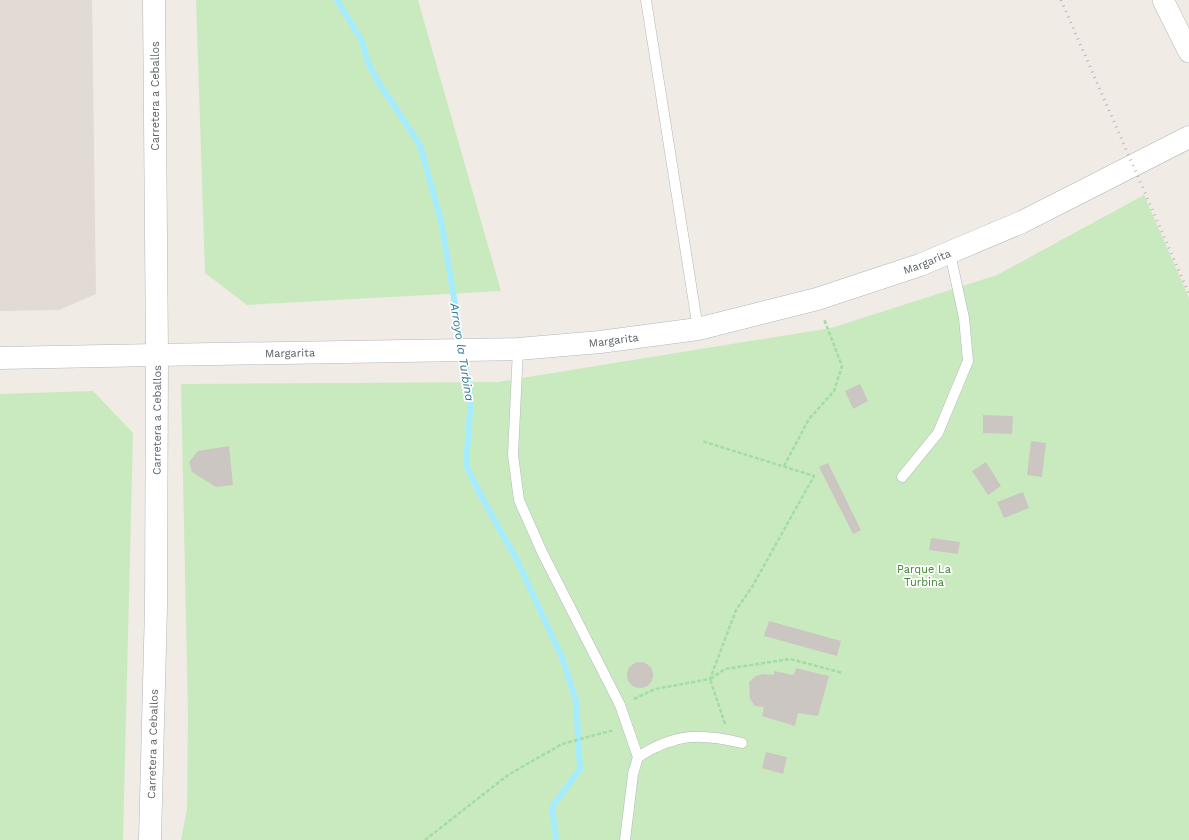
<svg xmlns="http://www.w3.org/2000/svg" width="1189" height="840" viewBox="0 0 1189 840" font-family="'Work Sans',sans-serif">
<style>
.education{fill:#e1dbd4}
.green{fill:#c9eabf}
.lines{fill:none;stroke-linecap:round;stroke-linejoin:round}
.stream{stroke:#a6ecff;stroke-width:6}
.building{fill:#ccc6c2}
.service-casing{stroke:#b2b8bb;stroke-width:11}
.minor-casing{stroke:#b2b8bb;stroke-width:22}
.tertiary-casing{stroke:#b2b8bb;stroke-width:23}
.secondary-casing{stroke:#b1b7bb;stroke-width:23}
.path{stroke:#a1dda4;stroke-width:2.5;stroke-dasharray:4 2;stroke-linecap:butt}
.service{stroke:#fff;stroke-width:10}
.minor{stroke:#fff;stroke-width:21}
.tertiary{stroke:#fff;stroke-width:22}
.secondary{stroke:#fff;stroke-width:22}
.rail{stroke:#b4b5b6;stroke-width:3;stroke-dasharray:1 5;stroke-linecap:butt}
.labels{text-anchor:middle;stroke-width:3.5;stroke-linejoin:round;paint-order:stroke}
.street-label{font-size:11px;fill:#5d6367;stroke:#fff}
.park-label{font-size:11px;fill:#3c852d;stroke:#fff}
.water-label{font-size:12px;font-style:italic;fill:#307895;stroke:#fff}
</style>
<rect width="100%" height="100%" fill="#f0ebe5"/>
<path class="education" d="M 0,0 L 92,0 L 96,294 L 59,310 L 0,311 Z"/>
<g class="green">
<path d="M 196,0 L 418,0 L 501,291 L 247,305 L 205,273 Z"/>
<path d="M 1144,195 L 1189,298 L 1189,840 L 181,840 L 187,809 L 188,715 L 181,384 L 497,382 L 831,328 L 997,275 Z"/>
<path d="M 93,391 L 133,433 L 123,840 L 0,840 L 0,394 Z"/>
</g>
<g class="lines">
<path class="stream" d="M 337,0 L 362,41 L 367,60 L 377,80 L 420,145 L 441,221 L 471,399 L 466,465 L 480,494 L 517,560 L 563,660 L 576,701 L 580,769 L 552,807 L 556,840"/>
</g>
<g class="building">
<path d="M 860,384 L 868,401 L 853,409 L 845,391 Z"/>
<path d="M 983,415 L 1013,416 L 1012,434 L 983,433 Z"/>
<path d="M 1031,441 L 1046,443 L 1042,477 L 1027,475 Z"/>
<path d="M 229,446 L 233,485 L 216,487 L 192,472 L 189,462 L 198,451 Z"/>
<path d="M 986,462 L 1001,486 L 988,495 L 972,471 Z"/>
<path d="M 828,463 L 861,530 L 853,534 L 819,467 Z"/>
<path d="M 1023,492 L 1029,508 L 1004,518 L 997,502 Z"/>
<path d="M 931,538 L 960,542 L 958,554 L 929,550 Z"/>
<path d="M 769,621 L 841,641 L 837,656 L 764,636 Z"/>
<circle cx="640" cy="675" r="13"/>
<path d="M 796,668 L 829,676 L 818,716 L 798,713 L 795,726 L 762,716 L 764,707 L 755,706 L 750,699 L 749,682 L 756,676 L 763,674 L 774,675 L 774,671 L 794,675 Z"/>
<path d="M 766,752 L 787,757 L 783,774 L 762,768 Z"/>
</g>
<g class="lines">
<g class="service-casing">
<g id="service">
<path d="M 646,0 L 698,329"/>
<path d="M 518,349 L 513,455 L 519,500 L 542,552 L 620,705 L 638,757 L 633,774 L 625,840"/>
<path d="M 902,477 L 938,433 L 968,361 L 964,318 L 950,253"/>
<path d="M 638,757 C 675,733 700,733 742,743"/>
</g>
</g>
<g class="minor-casing">
<path id="minor" d="M 1163,0 L 1189,52"/>
</g>
<g class="tertiary-casing">
<path id="tertiary" d="M 0,358 L 157,355"/>
</g>
<g class="secondary-casing">
<g id="secondary">
<path id="s1" d="M 157,355 L 518,349 L 600,342 L 698,329 L 817,299 L 920,265 L 1022,222 L 1189,137"/>
<path id="s2" d="M 150,840 L 156,607 L 157,355 L 154,0"/>
</g>
</g>
<g class="path">
<path d="M 784,466 L 809,419 L 834,391 L 842,366 L 824,319"/>
<path d="M 634,699 L 655,689 L 710,679 L 736,610 L 752,587 L 814,476 L 702,441"/>
<path d="M 725,724 L 710,679 L 725,669 L 790,659 L 843,673"/>
<path d="M 425,840 L 508,775 L 562,744 L 614,730"/>
</g>
<use href="#service" class="service"/>
<use href="#minor" class="minor"/>
<use href="#tertiary" class="tertiary"/>
<use href="#secondary" class="secondary"/>
<path class="rail" d="M 1061,0 L 1189,294"/>
</g>
<g class="labels">
<g class="street-label">
<text transform="translate(155 96) rotate(-90)" y="4">Carretera a Ceballos</text>
<text dy="4" stroke="none"><textPath href="#s1" startOffset="781">Margarita</textPath></text>
<text dy="4" stroke="none"><textPath href="#s1" startOffset="457">Margarita</textPath></text>
<text dy="4" stroke="none"><textPath href="#s1" startOffset="133">Margarita</textPath></text>
<text dy="4" stroke="none"><textPath href="#s2" startOffset="420">Carretera a Ceballos</textPath></text>
<text dy="4" stroke="none"><textPath href="#s2" startOffset="96">Carretera a Ceballos</textPath></text>
</g>
<g class="park-label">
<text x="924" y="573">Parque La<tspan x="924" dy="13">Turbina</tspan></text>
</g>
<g class="water-label">
<text transform="translate(462 352) rotate(81)" y="4">Arroyo la Turbina</text>
</g>
</g>
</svg>
